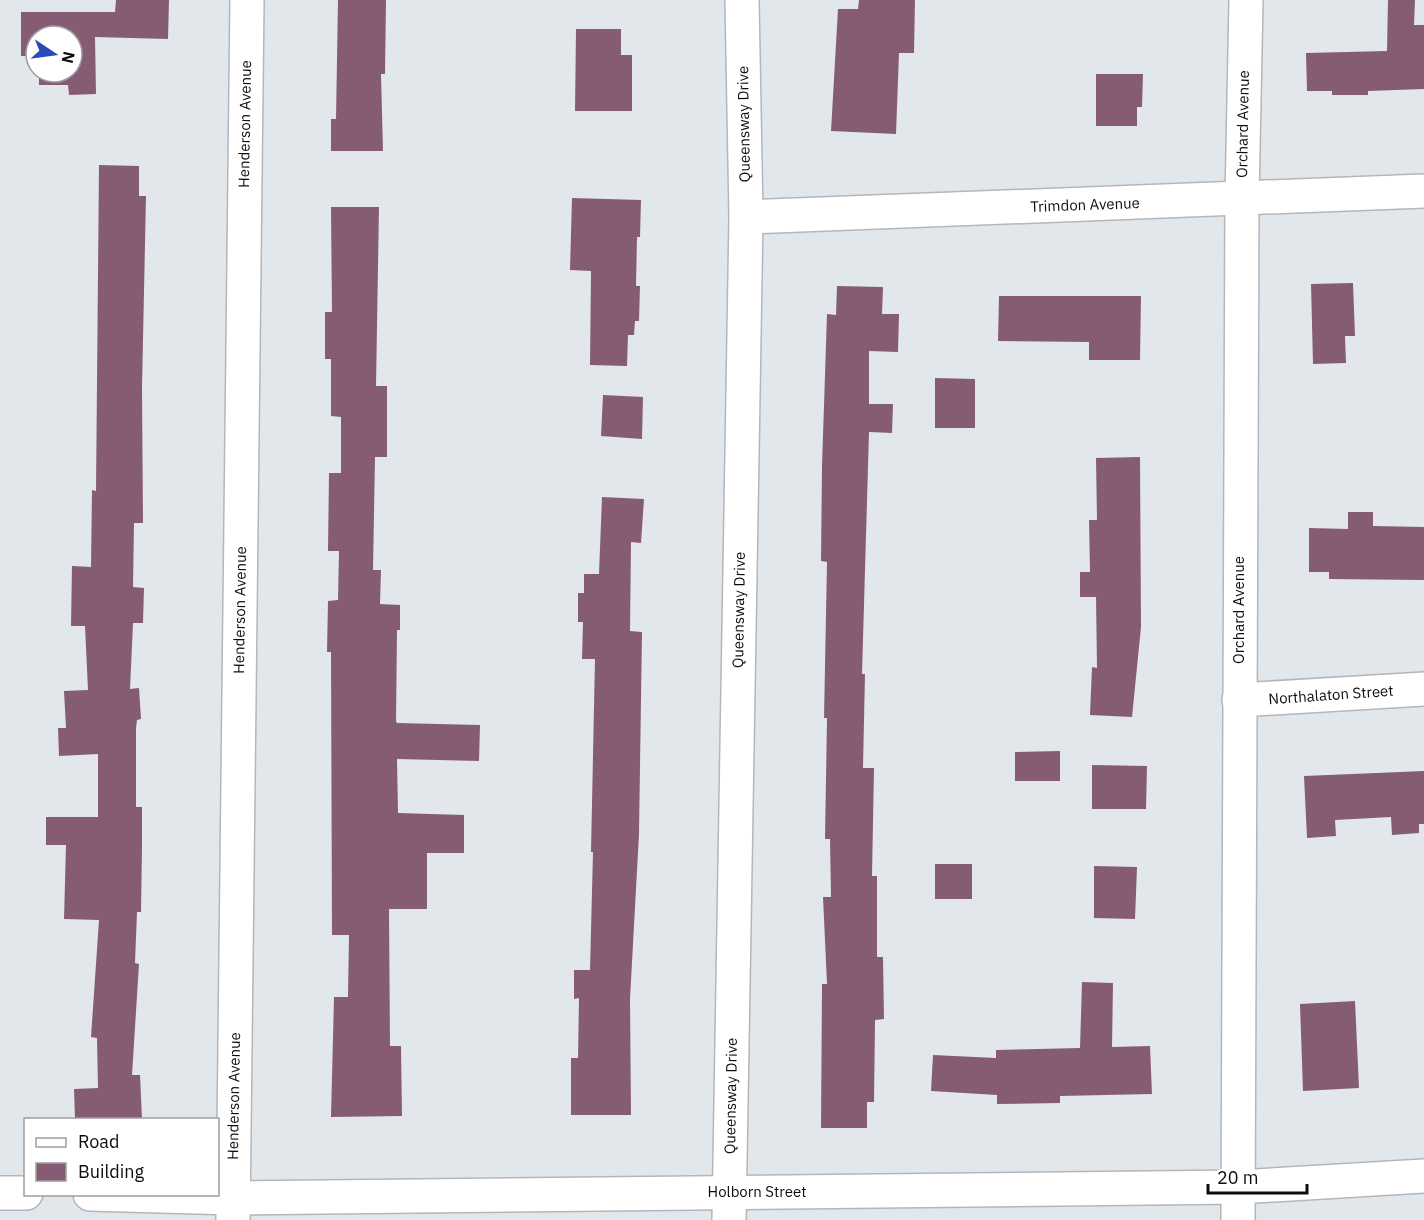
<svg xmlns="http://www.w3.org/2000/svg" width="1424" height="1220" viewBox="0 0 1424 1220" font-family="'IBM Plex Sans',sans-serif">
<style>
.building{fill:#865c75}
.lines{fill:none;stroke-linecap:round;stroke-linejoin:round}
.street-casing{stroke:#b3b7bb;stroke-width:36}
.street{stroke:#fff;stroke-width:33}
.labels{text-anchor:middle;stroke-width:5;stroke-linejoin:round;paint-order:stroke}
.street-label{font-size:15px;fill:#0c0d0f;stroke:#fff}
</style>
<rect width="100%" height="100%" fill="#e2e7eb"/>
<g class="building">
<path d="M 116,0 L 169,0 L 168,39 L 95,37 L 96,94 L 69,95 L 68,85 L 39,85 L 39,72 L 72,72 L 72,36 L 36,36 L 36,56 L 21,56 L 21,12 L 115,12 Z"/>
<path d="M 338,0 L 386,0 L 385,74 L 381,74 L 383,151 L 331,151 L 331,119 L 336,119 Z"/>
<path d="M 859,0 L 915,0 L 914,53 L 899,53 L 896,134 L 831,131 L 838,9 L 858,9 Z"/>
<path d="M 1388,0 L 1415,0 L 1414,25 L 1424,25 L 1424,89 L 1368,91 L 1368,95 L 1332,95 L 1332,91 L 1307,91 L 1306,53 L 1387,51 Z"/>
<path d="M 576,29 L 621,29 L 621,55 L 632,55 L 632,111 L 575,111 Z"/>
<path d="M 1096,74 L 1143,74 L 1142,107 L 1137,107 L 1137,126 L 1096,126 Z"/>
<path d="M 99,165 L 139,166 L 139,196 L 146,196 L 142,388 L 143,523 L 134,523 L 133,587 L 144,588 L 143,623 L 133,623 L 130,689 L 139,688 L 141,719 L 137,720 L 136,728 L 136,807 L 142,807 L 142,846 L 141,912 L 137,912 L 135,963 L 139,964 L 132,1075 L 140,1075 L 142,1119 L 75,1119 L 74,1089 L 98,1088 L 97,1038 L 91,1037 L 99,920 L 64,919 L 66,845 L 46,845 L 46,817 L 98,817 L 98,754 L 59,756 L 58,728 L 66,728 L 64,691 L 88,690 L 85,626 L 71,626 L 72,566 L 91,567 L 92,490 L 96,491 Z"/>
<path d="M 572,198 L 641,200 L 640,237 L 637,237 L 636,286 L 640,286 L 639,321 L 635,321 L 634,335 L 628,335 L 627,366 L 590,365 L 591,271 L 570,270 Z"/>
<path d="M 331,207 L 379,207 L 376,386 L 387,386 L 387,457 L 375,457 L 373,570 L 381,570 L 380,604 L 400,605 L 400,630 L 397,630 L 396,721 L 397,723 L 480,725 L 479,761 L 397,759 L 398,813 L 464,815 L 464,853 L 427,853 L 427,909 L 389,909 L 390,1046 L 401,1046 L 402,1116 L 331,1117 L 334,997 L 348,997 L 349,935 L 332,935 L 331,652 L 327,652 L 328,601 L 338,600 L 339,551 L 328,551 L 329,473 L 341,473 L 341,417 L 331,416 L 331,359 L 325,359 L 325,312 L 332,312 Z"/>
<path d="M 1353,283 L 1355,336 L 1345,336 L 1346,363 L 1313,364 L 1311,284 Z"/>
<path d="M 837,286 L 883,287 L 882,314 L 899,314 L 898,352 L 869,351 L 869,404 L 893,404 L 892,433 L 869,432 L 862,674 L 865,674 L 863,768 L 874,768 L 872,876 L 877,876 L 877,957 L 883,957 L 884,1019 L 875,1020 L 874,1102 L 867,1102 L 867,1128 L 821,1128 L 822,984 L 827,984 L 823,897 L 831,897 L 830,839 L 825,839 L 827,718 L 824,718 L 827,562 L 821,561 L 822,466 L 827,314 L 836,315 Z"/>
<path d="M 999,296 L 1141,296 L 1140,360 L 1089,360 L 1089,342 L 998,341 Z"/>
<path d="M 935,378 L 975,379 L 975,428 L 935,428 Z"/>
<path d="M 603,395 L 643,397 L 642,439 L 601,436 Z"/>
<path d="M 1140,457 L 1141,627 L 1132,717 L 1090,715 L 1092,667 L 1097,668 L 1096,597 L 1080,597 L 1080,572 L 1090,572 L 1089,520 L 1097,520 L 1096,458 Z"/>
<path d="M 602,497 L 644,499 L 641,543 L 631,542 L 630,631 L 642,632 L 639,834 L 630,999 L 631,1115 L 571,1115 L 571,1058 L 578,1058 L 579,998 L 574,999 L 574,970 L 590,970 L 593,852 L 591,852 L 595,659 L 582,659 L 583,622 L 578,622 L 578,593 L 584,593 L 584,574 L 599,574 Z"/>
<path d="M 1348,512 L 1373,512 L 1373,526 L 1424,527 L 1424,580 L 1329,579 L 1329,572 L 1309,572 L 1309,528 L 1348,529 Z"/>
<path d="M 1060,751 L 1060,781 L 1015,781 L 1015,752 Z"/>
<path d="M 1092,765 L 1147,766 L 1146,809 L 1092,809 Z"/>
<path d="M 1424,771 L 1424,824 L 1419,824 L 1419,833 L 1392,835 L 1391,817 L 1335,820 L 1336,836 L 1307,838 L 1304,776 Z"/>
<rect x="935" y="864" width="37" height="35"/>
<path d="M 1094,866 L 1137,867 L 1135,919 L 1094,918 Z"/>
<path d="M 1082,982 L 1113,983 L 1112,1047 L 1150,1046 L 1152,1094 L 1060,1096 L 1060,1103 L 997,1104 L 997,1095 L 931,1091 L 933,1055 L 996,1058 L 996,1050 L 1080,1048 Z"/>
<path d="M 1355,1001 L 1359,1088 L 1303,1091 L 1300,1004 Z"/>
</g>
<g class="lines">
<g class="street-casing">
<g id="street">
<path d="M 746,217 L 1424,191"/>
<path d="M 1239,700 L 1424,689"/>
<path d="M 0,1193 L 26,1193"/>
<path d="M 90,1194 L 233,1198 L 1238,1187 L 1424,1176"/>
<path d="M 233,1218 L 247,0"/>
<path d="M 729,1220 L 746,217 L 742,0"/>
<path d="M 1238,1220 L 1242,199 L 1246,0"/>
</g>
</g>
<use href="#street" class="street"/>
</g>
<g class="labels">
<g class="street-label">
<text transform="translate(245 124) rotate(-89)" y="5">Henderson Avenue</text>
<text transform="translate(744 124) rotate(-91)" y="5">Queensway Drive</text>
<text transform="translate(1243 124) rotate(-89)" y="5">Orchard Avenue</text>
<text transform="translate(1085 205) rotate(-2)" y="5">Trimdon Avenue</text>
<text transform="translate(240 610) rotate(-89)" y="5">Henderson Avenue</text>
<text transform="translate(739 610) rotate(-89)" y="5">Queensway Drive</text>
<text transform="translate(1239 610) rotate(-90)" y="5">Orchard Avenue</text>
<text transform="translate(1331 695) rotate(-4)" y="5">Northalaton Street</text>
<text transform="translate(234 1096) rotate(-89)" y="5">Henderson Avenue</text>
<text transform="translate(731 1096) rotate(-89)" y="5">Queensway Drive</text>
<text x="757" y="1197">Holborn Street</text>
</g>
</g>
<rect x="24" y="1118" width="195" height="78" fill="#ffffff" stroke="#9e9e9f" stroke-width="1.5"/>
<rect x="36" y="1138" width="30" height="9" fill="#ffffff" stroke="#9e9e9f" stroke-width="1.5"/>
<text x="78" y="1148" font-size="18" fill="#0c0d0f">Road</text>
<rect x="36" y="1163" width="30" height="18" fill="#865c75" stroke="#9e9e9f" stroke-width="1.5"/>
<text x="78" y="1178" font-size="18" fill="#0c0d0f">Building</text>
<g transform="translate(54 54) rotate(103)"><circle r="28" fill="#ffffff" stroke="#9e9e9f" stroke-width="1.5"/>
<path d="M0-4.5L10 22L0 15L-10 22Z" fill="#284bba"/>
<text y="-9" font-size="16" font-weight="bold" text-anchor="middle" fill="#0c0d0f">N</text>
</g>
<path d="M1208 1184v9h99v-9" fill="none" stroke="#0c0d0f" stroke-width="3"/>
<text x="1217" y="1184" font-size="18" fill="#0c0d0f" stroke="#ffffff" stroke-width="4.5" paint-order="stroke">20 m</text>
</svg>
